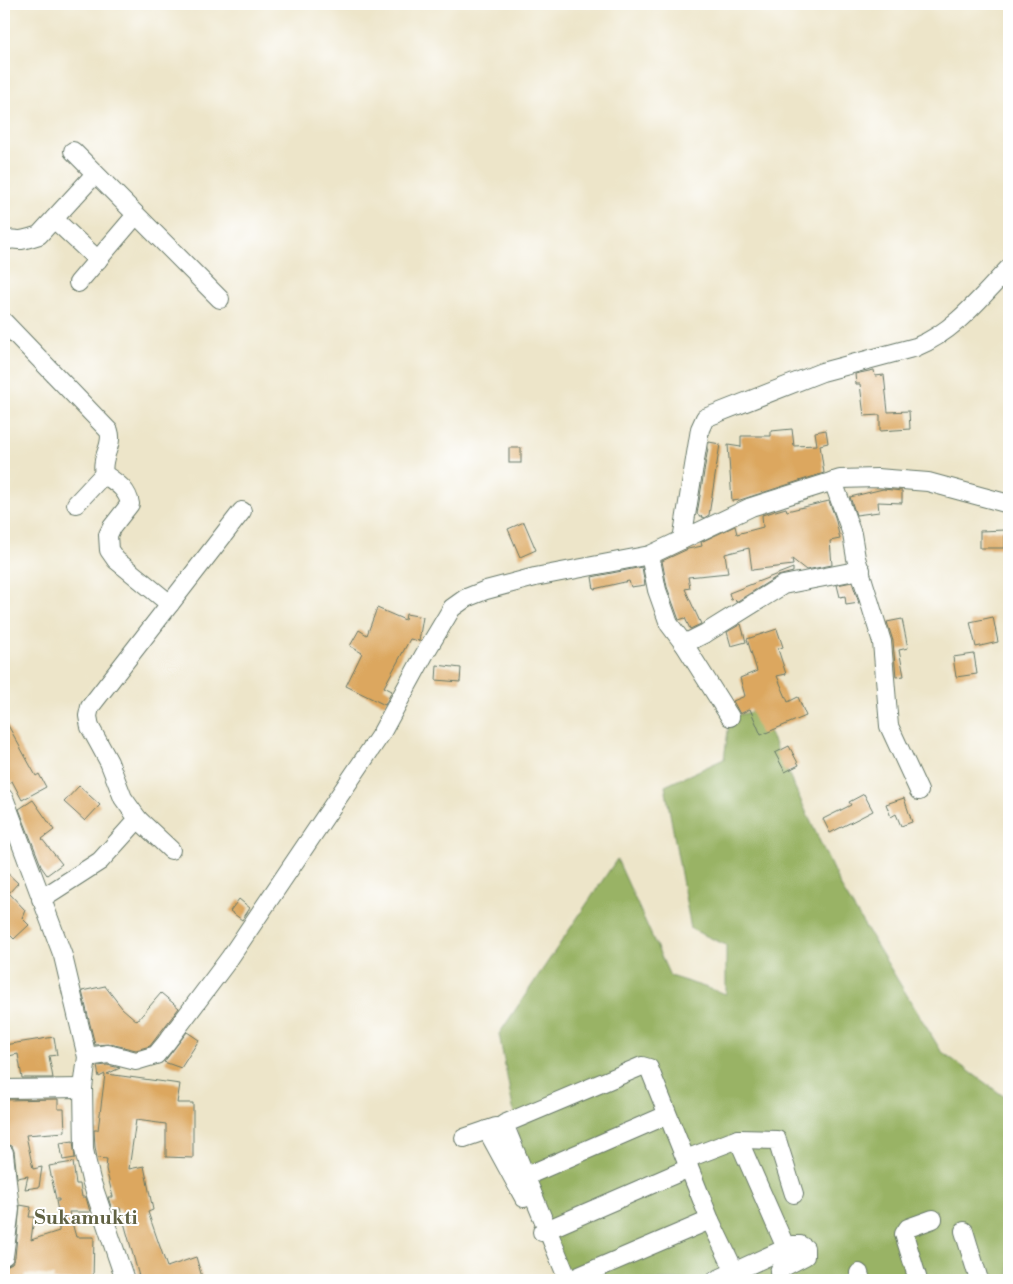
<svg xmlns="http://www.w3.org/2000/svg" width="1013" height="1284" viewBox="0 0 1013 1284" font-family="'Libre Bodoni',serif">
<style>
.forest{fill:#99b365;stroke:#5c784c}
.building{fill:#dca75e}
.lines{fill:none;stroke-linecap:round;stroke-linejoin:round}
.minor-casing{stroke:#677868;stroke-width:20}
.minor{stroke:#fff;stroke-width:18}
.labels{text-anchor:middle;stroke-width:4;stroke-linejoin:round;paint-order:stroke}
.quarter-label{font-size:20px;font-weight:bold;fill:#616243;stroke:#fff}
</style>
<rect width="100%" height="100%" fill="#fff"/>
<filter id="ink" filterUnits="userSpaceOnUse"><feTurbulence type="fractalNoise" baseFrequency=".02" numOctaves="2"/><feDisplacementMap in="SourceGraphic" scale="10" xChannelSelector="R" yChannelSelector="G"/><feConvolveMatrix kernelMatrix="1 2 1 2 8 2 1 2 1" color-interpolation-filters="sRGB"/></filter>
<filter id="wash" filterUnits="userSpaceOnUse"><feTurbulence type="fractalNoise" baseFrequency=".0096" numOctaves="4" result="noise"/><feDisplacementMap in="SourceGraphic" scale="20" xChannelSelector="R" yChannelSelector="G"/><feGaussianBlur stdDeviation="1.12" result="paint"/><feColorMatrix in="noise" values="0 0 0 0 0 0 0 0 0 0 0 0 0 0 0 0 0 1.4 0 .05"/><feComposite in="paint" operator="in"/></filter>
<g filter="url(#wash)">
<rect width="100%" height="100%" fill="#ede5c9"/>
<path class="forest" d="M 759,710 L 841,887 L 941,1051 L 1009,1100 L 1009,1280 L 562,1280 L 535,1225 L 499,1034 L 617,859 L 670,976 L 726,994 L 726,945 L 691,929 L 665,786 L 724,759 L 730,717 Z"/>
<g id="blocks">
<g class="building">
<path d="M 874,370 L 875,376 L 884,375 L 888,412 L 909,411 L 910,429 L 880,431 L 880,415 L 864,416 L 860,384 L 856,384 L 855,374 Z"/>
<path d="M 792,429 L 794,446 L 817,445 L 815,432 L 826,430 L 828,443 L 820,445 L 824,473 L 740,500 L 732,501 L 728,445 L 741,447 L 741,436 L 771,436 L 771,431 Z"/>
<path d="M 709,442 L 720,444 L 709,515 L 704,518 L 697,514 Z"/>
<rect x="509" y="448" width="12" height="15"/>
<path d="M 883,489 L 902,491 L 902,503 L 878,502 L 879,512 L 856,515 L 850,497 Z"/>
<path d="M 829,501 L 835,517 L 840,539 L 830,541 L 832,565 L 806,570 L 792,559 L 793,565 L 752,570 L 749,548 L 725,554 L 728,573 L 688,577 L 690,588 L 685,589 L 701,624 L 690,629 L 685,618 L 679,620 L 667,587 L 662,561 L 688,549 L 702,546 L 701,542 L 735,526 L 737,534 L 763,527 L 762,515 L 786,508 L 787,511 Z"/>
<path d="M 524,522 L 536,550 L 520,557 L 508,529 Z"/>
<path d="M 1005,530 L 1005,548 L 980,548 L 980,531 Z"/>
<path d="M 642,567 L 645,585 L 631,587 L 629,581 L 594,589 L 592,577 Z"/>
<path d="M 793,568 L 793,572 L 778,576 L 736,602 L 735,599 L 731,600 L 729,593 Z"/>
<path d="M 852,582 L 859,603 L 846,605 L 845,596 L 840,597 L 837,585 Z"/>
<path d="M 377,608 L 405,620 L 406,614 L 423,617 L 419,641 L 410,639 L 384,687 L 392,691 L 385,705 L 346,686 L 362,653 L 350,646 L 359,630 L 367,635 Z"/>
<path d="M 993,617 L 998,642 L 976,647 L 970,622 Z"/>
<path d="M 902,619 L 908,648 L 899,650 L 904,676 L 896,677 L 893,641 L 887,622 Z"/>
<path d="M 741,624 L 746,642 L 731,646 L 727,632 Z"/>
<path d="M 777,629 L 783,647 L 778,649 L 786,674 L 777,676 L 788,702 L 798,697 L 806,716 L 761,735 L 750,709 L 740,714 L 733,701 L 745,696 L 740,678 L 757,671 L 747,639 Z"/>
<path d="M 974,654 L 977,674 L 956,677 L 953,657 Z"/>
<path d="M 437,665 L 461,668 L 460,682 L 436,680 Z"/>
<path d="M 4,718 L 36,776 L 39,774 L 46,787 L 22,800 L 12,781 L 4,786 Z"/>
<path d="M 789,746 L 799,765 L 785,772 L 775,753 Z"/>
<path d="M 79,786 L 100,805 L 85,821 L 64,802 Z"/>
<path d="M 864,794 L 873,811 L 830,833 L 823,819 L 851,805 L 849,802 Z"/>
<path d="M 904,798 L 912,822 L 901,826 L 896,814 L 891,817 L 886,804 Z"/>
<path d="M 33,800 L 54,830 L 42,839 L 62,864 L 47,875 L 42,868 L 19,809 Z"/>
<path d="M 4,870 L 18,883 L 9,893 L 25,910 L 22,918 L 29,925 L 14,939 L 4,929 Z"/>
<path d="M 239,899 L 250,908 L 242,920 L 230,911 Z"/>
<path d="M 105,986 L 122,1008 L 137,1021 L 161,993 L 179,1008 L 150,1046 L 136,1050 L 110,1044 L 95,1045 L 82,991 Z"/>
<path d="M 187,1032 L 199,1040 L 181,1068 L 164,1062 Z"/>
<path d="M 54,1037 L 57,1055 L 49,1056 L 53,1078 L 22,1078 L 18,1054 L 4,1057 L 4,1045 Z"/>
<path d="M 107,1065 L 120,1068 L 107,1074 L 180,1084 L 177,1103 L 193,1103 L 193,1158 L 166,1157 L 166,1124 L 136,1120 L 129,1169 L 144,1166 L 153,1210 L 148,1212 L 167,1267 L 196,1257 L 202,1277 L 192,1280 L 140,1280 L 120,1208 L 112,1210 L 108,1197 L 113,1197 L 106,1169 L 107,1159 L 97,1158 L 95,1147 L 94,1130 L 98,1130 L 105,1074 L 99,1077 L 97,1066 Z"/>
<path d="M 58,1099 L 58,1109 L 64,1109 L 65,1132 L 26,1135 L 33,1169 L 42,1167 L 39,1187 L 25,1189 L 28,1176 L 17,1178 L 14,1151 L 12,1146 L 4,1143 L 4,1100 Z"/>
<path d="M 73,1141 L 75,1158 L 63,1160 L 60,1143 Z"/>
<path d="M 73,1162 L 76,1184 L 80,1184 L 82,1197 L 86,1197 L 90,1212 L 69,1212 L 76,1237 L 94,1237 L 93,1280 L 53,1280 L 54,1276 L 25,1274 L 24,1280 L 4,1280 L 6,1266 L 12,1263 L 15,1257 L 20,1205 L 31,1207 L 29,1217 L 34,1217 L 31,1240 L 59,1231 L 59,1220 L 60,1221 L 56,1201 L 59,1201 L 59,1199 L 56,1199 L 49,1166 Z"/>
</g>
</g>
</g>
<g filter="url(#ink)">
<use href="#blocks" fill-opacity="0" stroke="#677868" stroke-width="1"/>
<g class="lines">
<g class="minor-casing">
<g id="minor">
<path d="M 73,151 L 220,299"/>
<path d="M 54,219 L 98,260"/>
<path d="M 4,242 C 10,238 14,240 21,240 C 28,239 33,237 39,235 L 95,174"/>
<path d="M 78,283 L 136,215"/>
<path d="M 4,322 L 109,431 C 114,446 100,456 104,474 C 116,483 127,488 130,504 L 112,527 L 108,535 L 109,550 L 116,560 L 170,604"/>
<path d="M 833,481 L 852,534 L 856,558 L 882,642 L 889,726 L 919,791"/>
<path d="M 76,504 L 104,474"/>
<path d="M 682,540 L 700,429 L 705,418 L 822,372 L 916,347 C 955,331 981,297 1009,268"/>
<path d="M 650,555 L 657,590 L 669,624 L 684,644 L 730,717"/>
<path d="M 684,644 L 706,633 L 783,585 L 861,570"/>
<path d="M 4,798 L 63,956 L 87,1057 L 83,1088 L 84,1150 L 91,1180 L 125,1280"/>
<path d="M 138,819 L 171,850"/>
<path d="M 41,899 L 100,861 L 138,819 L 123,798 L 109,762 L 90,727 L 88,716 L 90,707 L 242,511"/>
<path d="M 87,1057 L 108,1054 L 136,1061 L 156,1055 L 166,1043 L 229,959 L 381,734 L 424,655 L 452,608 L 466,598 L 486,590 L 535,577 L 650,555 L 751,507 L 840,479 L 877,478 L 928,482 L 1009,504"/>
<path d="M 4,1089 L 83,1088"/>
<path d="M 487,1130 L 524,1198"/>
<path d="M 464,1138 L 496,1127"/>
<path d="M 738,1139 L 786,1248"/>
<path d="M 4,1153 L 10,1209 L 4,1256"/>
<path d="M 686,1159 L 738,1139 L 777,1140 L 794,1194"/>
<path d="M 517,1180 L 667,1115"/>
<path d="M 964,1231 L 979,1280"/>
<path d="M 542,1232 L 689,1168"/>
<path d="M 859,1273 L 861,1280"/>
<path d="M 568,1280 L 504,1124 L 642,1066 L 649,1068 L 710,1220 L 735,1272"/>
<path d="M 570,1280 L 710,1220"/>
<path d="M 716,1280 L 793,1245 L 800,1245 L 805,1248 L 805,1256 L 780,1269 L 779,1272 L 780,1280"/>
<path d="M 918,1280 L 904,1234 L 908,1228 L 933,1219"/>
</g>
</g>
<use href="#minor" class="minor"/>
</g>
</g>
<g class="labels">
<g class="quarter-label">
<text x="86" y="1224">Sukamukti</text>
</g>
</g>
<rect width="1013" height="1284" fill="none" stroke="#fff" stroke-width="20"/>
</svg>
